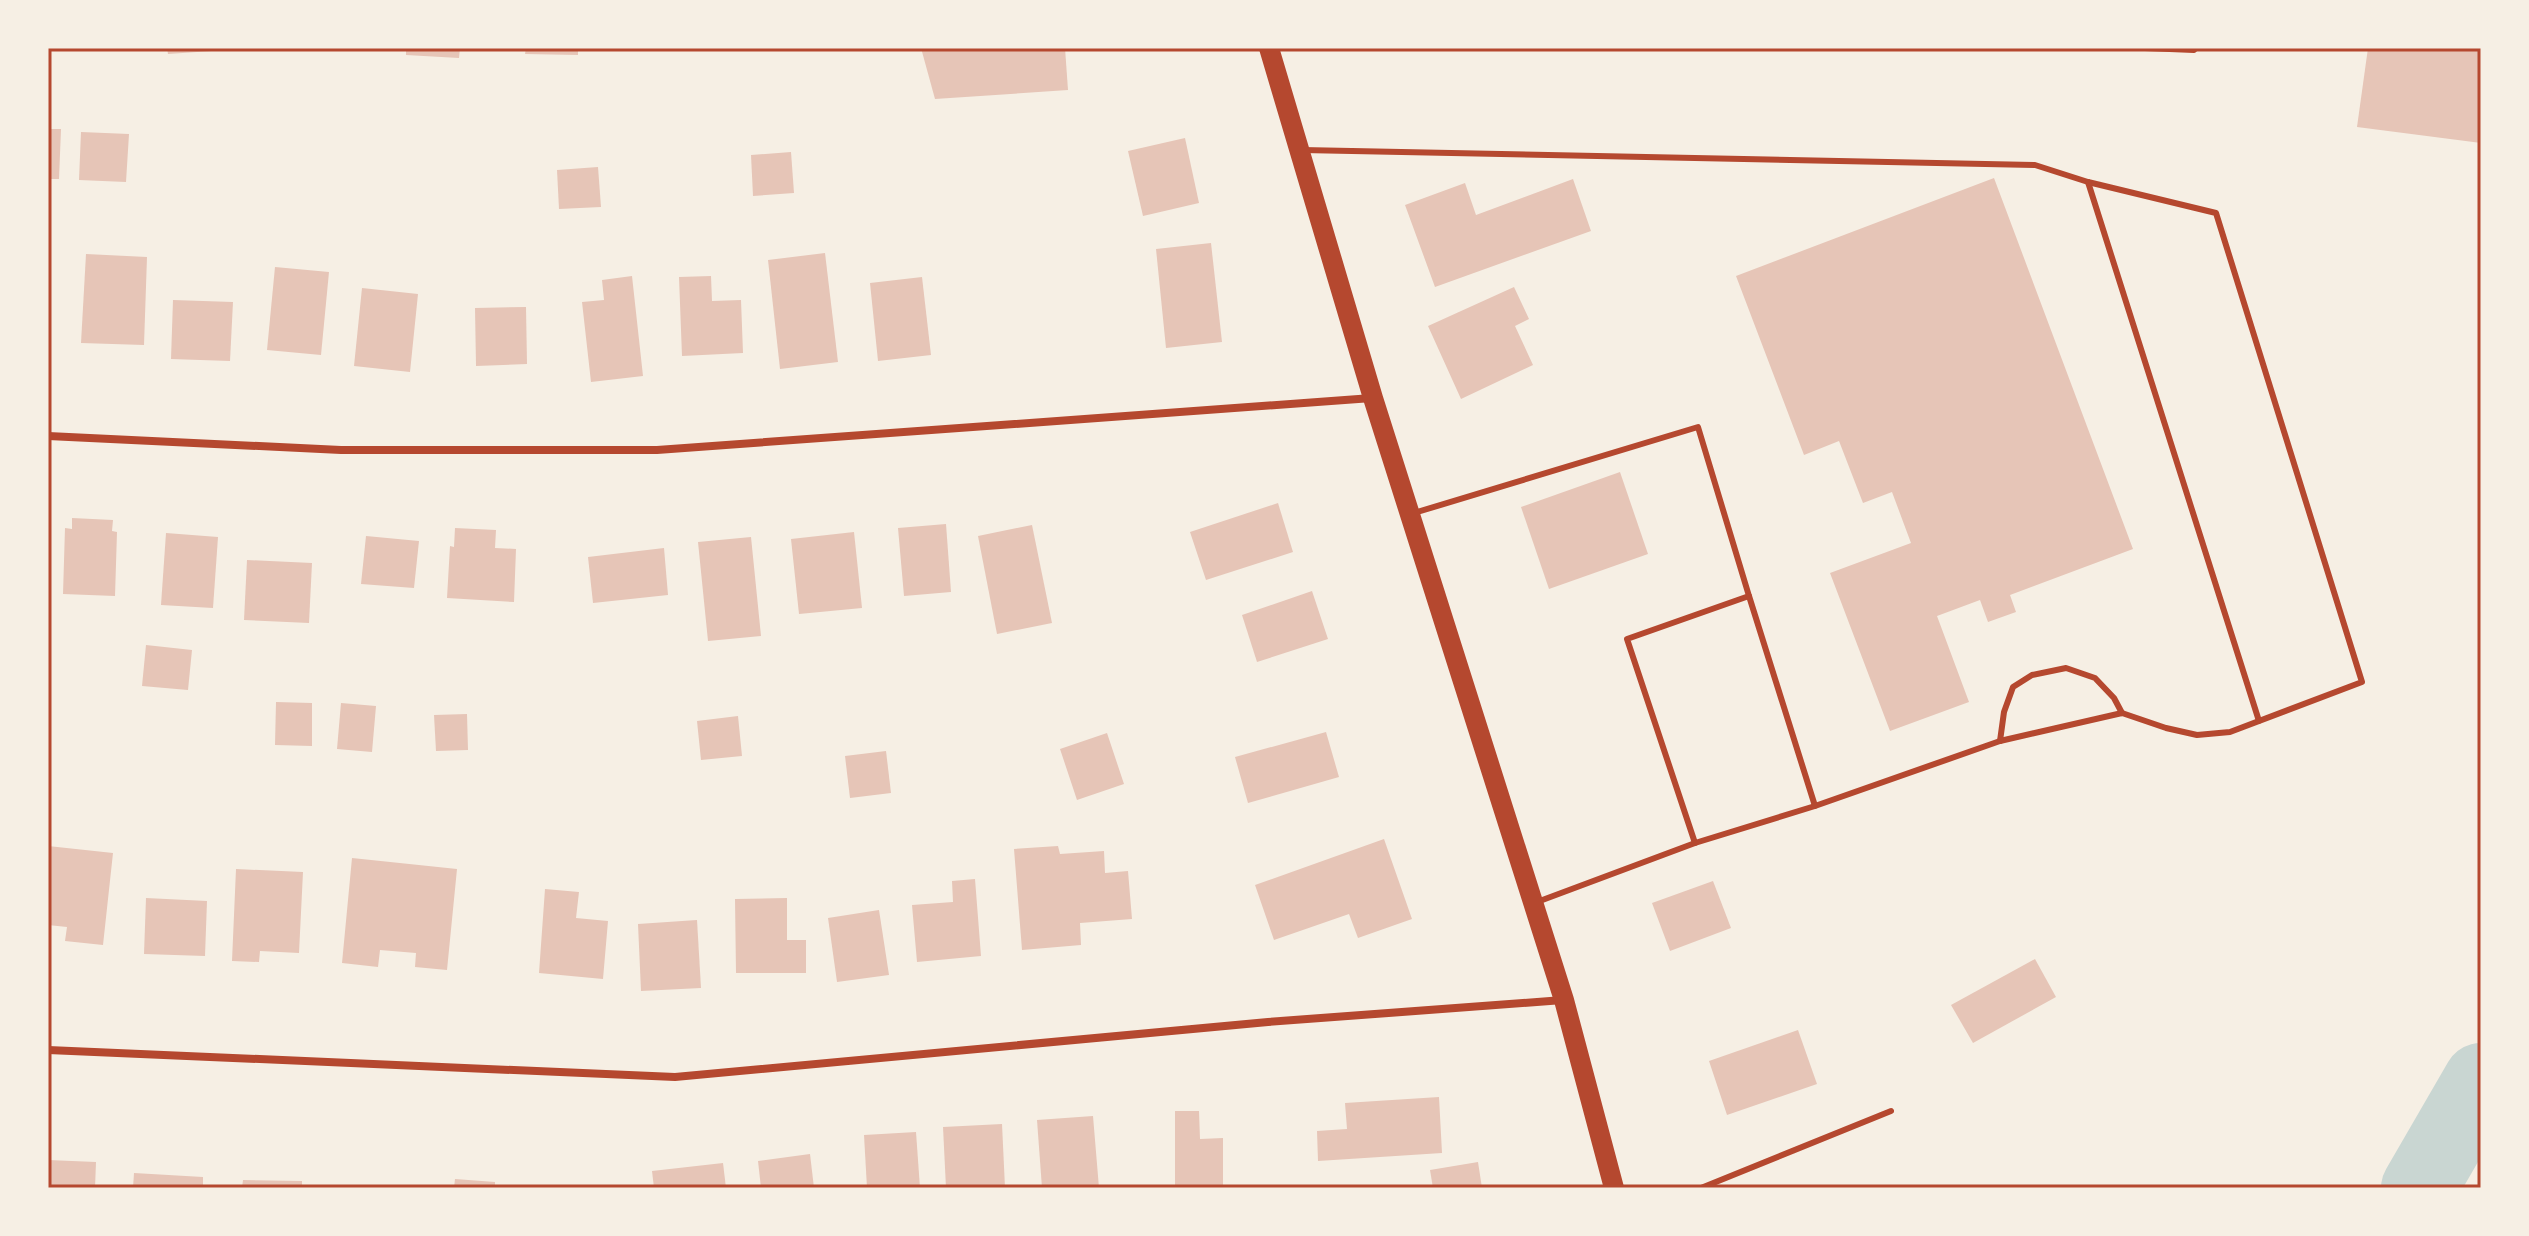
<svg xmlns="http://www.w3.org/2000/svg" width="2529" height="1236" viewBox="0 0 2529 1236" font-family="Ubuntu,sans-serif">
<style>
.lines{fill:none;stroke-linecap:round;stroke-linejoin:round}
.river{stroke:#c9d6d2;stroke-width:76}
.building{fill:#e6c5b7}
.service{stroke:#b5482f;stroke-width:6}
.minor{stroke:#b5482f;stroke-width:8}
.primary{stroke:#b5482f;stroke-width:20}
.neatline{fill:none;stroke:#b5482f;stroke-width:3}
</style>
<rect width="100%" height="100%" fill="#f6efe4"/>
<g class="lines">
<path class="river" d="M 2419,1188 L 2481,1081"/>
</g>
<g class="building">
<path d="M 167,48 L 226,48 L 226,50 L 168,54 Z"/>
<path d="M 406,48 L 460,48 L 459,58 L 406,55 Z"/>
<path d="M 526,48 L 578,48 L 578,55 L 525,54 Z"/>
<path d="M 921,48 L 1065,48 L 1068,90 L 935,99 Z"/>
<path d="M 2368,48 L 2481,50 L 2481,143 L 2357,127 Z"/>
<path d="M 48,129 L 61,129 L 59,179 L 48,179 Z"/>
<path d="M 81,132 L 129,134 L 126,182 L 79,180 Z"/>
<path d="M 1185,138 L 1199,203 L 1143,216 L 1128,151 Z"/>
<path d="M 791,152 L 794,193 L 753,196 L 751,155 Z"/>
<path d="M 598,167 L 601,207 L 559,209 L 557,170 Z"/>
<path d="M 1994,178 L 2133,549 L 2010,595 L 2016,612 L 1988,622 L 1980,600 L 1937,616 L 1969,702 L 1890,731 L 1830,573 L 1911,543 L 1892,492 L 1863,503 L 1839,441 L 1804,455 L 1736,276 Z"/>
<path d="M 1573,179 L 1591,231 L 1435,287 L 1405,205 L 1465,183 L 1476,215 Z"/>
<path d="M 1211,243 L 1222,342 L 1166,348 L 1156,249 Z"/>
<path d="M 825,253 L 838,362 L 780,369 L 768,260 Z"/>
<path d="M 86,254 L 147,257 L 144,345 L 81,343 Z"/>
<path d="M 275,267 L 329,272 L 321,355 L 267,350 Z"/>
<path d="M 632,276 L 643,376 L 591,382 L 582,302 L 604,300 L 602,280 Z"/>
<path d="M 711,276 L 712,301 L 741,300 L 743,353 L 682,356 L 679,277 Z"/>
<path d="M 922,277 L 931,355 L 878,361 L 870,283 Z"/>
<path d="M 1514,287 L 1529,319 L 1515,326 L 1533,365 L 1461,399 L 1428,326 Z"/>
<path d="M 362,288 L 418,294 L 410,372 L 354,366 Z"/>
<path d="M 173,300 L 233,302 L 230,361 L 171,359 Z"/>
<path d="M 526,307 L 527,364 L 476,366 L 475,308 Z"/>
<path d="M 1620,472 L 1648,554 L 1549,589 L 1521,507 Z"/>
<path d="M 1278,503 L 1293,552 L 1206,580 L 1190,532 Z"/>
<path d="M 72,518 L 113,520 L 112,531 L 117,532 L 115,596 L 63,594 L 65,528 L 72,529 Z"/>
<path d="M 946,524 L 951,592 L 904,596 L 898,528 Z"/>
<path d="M 1032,525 L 1052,623 L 997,634 L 978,536 Z"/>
<path d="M 455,528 L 496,530 L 495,548 L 516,549 L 514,602 L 447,598 L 450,546 L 454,547 Z"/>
<path d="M 854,532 L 862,608 L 799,614 L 791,539 Z"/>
<path d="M 166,533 L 218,537 L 213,608 L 161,605 Z"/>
<path d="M 366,536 L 419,541 L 414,588 L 361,584 Z"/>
<path d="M 751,537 L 761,636 L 708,641 L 698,542 Z"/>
<path d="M 664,548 L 668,595 L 593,603 L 588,557 Z"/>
<path d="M 247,560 L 312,563 L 309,623 L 244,620 Z"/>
<path d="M 1312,591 L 1328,639 L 1257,662 L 1242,615 Z"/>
<path d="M 146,645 L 192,650 L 188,690 L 142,686 Z"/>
<path d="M 276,702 L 312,703 L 312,746 L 275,745 Z"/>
<path d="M 341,703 L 376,706 L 372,752 L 337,749 Z"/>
<path d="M 467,714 L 468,750 L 436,751 L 434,715 Z"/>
<path d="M 738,716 L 742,756 L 701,760 L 697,721 Z"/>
<path d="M 1326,732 L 1339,777 L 1248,803 L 1235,757 Z"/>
<path d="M 1107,733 L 1124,784 L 1077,800 L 1060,749 Z"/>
<path d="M 886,751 L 891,793 L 850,798 L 845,756 Z"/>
<path d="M 1384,839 L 1412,919 L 1358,938 L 1349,914 L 1274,940 L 1255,885 Z"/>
<path d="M 48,846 L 113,853 L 103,945 L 65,941 L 67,927 L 48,925 Z"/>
<path d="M 1058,846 L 1060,854 L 1104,851 L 1105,873 L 1128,871 L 1132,919 L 1080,923 L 1081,945 L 1022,950 L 1014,849 Z"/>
<path d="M 352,858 L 457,869 L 447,970 L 415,967 L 416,953 L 380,950 L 378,967 L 342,963 Z"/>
<path d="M 236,869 L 303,872 L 299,953 L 260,951 L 259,962 L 232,961 Z"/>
<path d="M 975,879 L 981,956 L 917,962 L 912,905 L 953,902 L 952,881 Z"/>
<path d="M 1713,881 L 1731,928 L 1670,951 L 1652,903 Z"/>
<path d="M 545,889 L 579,892 L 576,918 L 608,921 L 603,979 L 539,973 Z"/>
<path d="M 146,898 L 207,901 L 205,956 L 144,954 Z"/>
<path d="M 787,898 L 787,940 L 806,940 L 806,973 L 736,973 L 735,899 Z"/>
<path d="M 879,910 L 889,975 L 837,982 L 828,918 Z"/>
<path d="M 697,920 L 701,988 L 641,991 L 638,924 Z"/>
<path d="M 2035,959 L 2056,997 L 1973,1043 L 1951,1005 Z"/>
<path d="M 1798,1030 L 1817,1084 L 1727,1115 L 1709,1061 Z"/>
<path d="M 1439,1097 L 1442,1153 L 1318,1161 L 1317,1131 L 1347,1129 L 1345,1103 Z"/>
<path d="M 1175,1111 L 1199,1111 L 1200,1139 L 1223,1138 L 1223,1186 L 1175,1187 Z"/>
<path d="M 1093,1116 L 1099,1188 L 1042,1188 L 1037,1120 Z"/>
<path d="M 1002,1124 L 1005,1188 L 946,1188 L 943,1127 Z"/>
<path d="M 916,1132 L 920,1188 L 867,1188 L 864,1135 Z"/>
<path d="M 810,1154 L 814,1188 L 761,1188 L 758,1161 Z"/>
<path d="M 48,1160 L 96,1162 L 95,1188 L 48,1188 Z"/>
<path d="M 1478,1162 L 1482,1188 L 1433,1188 L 1430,1170 Z"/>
<path d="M 723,1163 L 726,1188 L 654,1188 L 652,1171 Z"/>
<path d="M 134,1173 L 203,1177 L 203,1188 L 133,1188 Z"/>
<path d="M 455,1179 L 495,1182 L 495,1188 L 454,1188 Z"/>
<path d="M 243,1180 L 302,1181 L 302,1188 L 242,1188 Z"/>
</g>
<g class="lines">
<g class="service">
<path d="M 2145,48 L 2194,50 L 2196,48"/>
<path d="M 1302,150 L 2035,165 L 2088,182 L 2216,213 L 2362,682 L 2230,732 L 2197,735 L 2166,728 L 2122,713 L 2000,741 L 1815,806 L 1695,843 L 1627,639 L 1749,596 L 1698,427 L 1414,513"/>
<path d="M 2088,182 L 2259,721"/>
<path d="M 1749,596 L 1815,806"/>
<path d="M 2000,741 L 2004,712 L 2013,687 L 2032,675 L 2066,668 L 2095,678 L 2114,698 L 2122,713"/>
<path d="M 1537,902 L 1695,843"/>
<path d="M 1701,1188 L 1891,1111"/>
</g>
<g class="minor">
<path d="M 48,436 L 341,450 L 657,450 L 1372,398"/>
<path d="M 48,1050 L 675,1077 L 1268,1022 L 1563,1000"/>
</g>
<path class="primary" d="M 1269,48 L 1373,398 L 1564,1000 L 1614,1188"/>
</g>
<rect width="2529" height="1236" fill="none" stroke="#f6efe4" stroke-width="100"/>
<rect x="50" y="50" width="2429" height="1136" class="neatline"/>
</svg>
